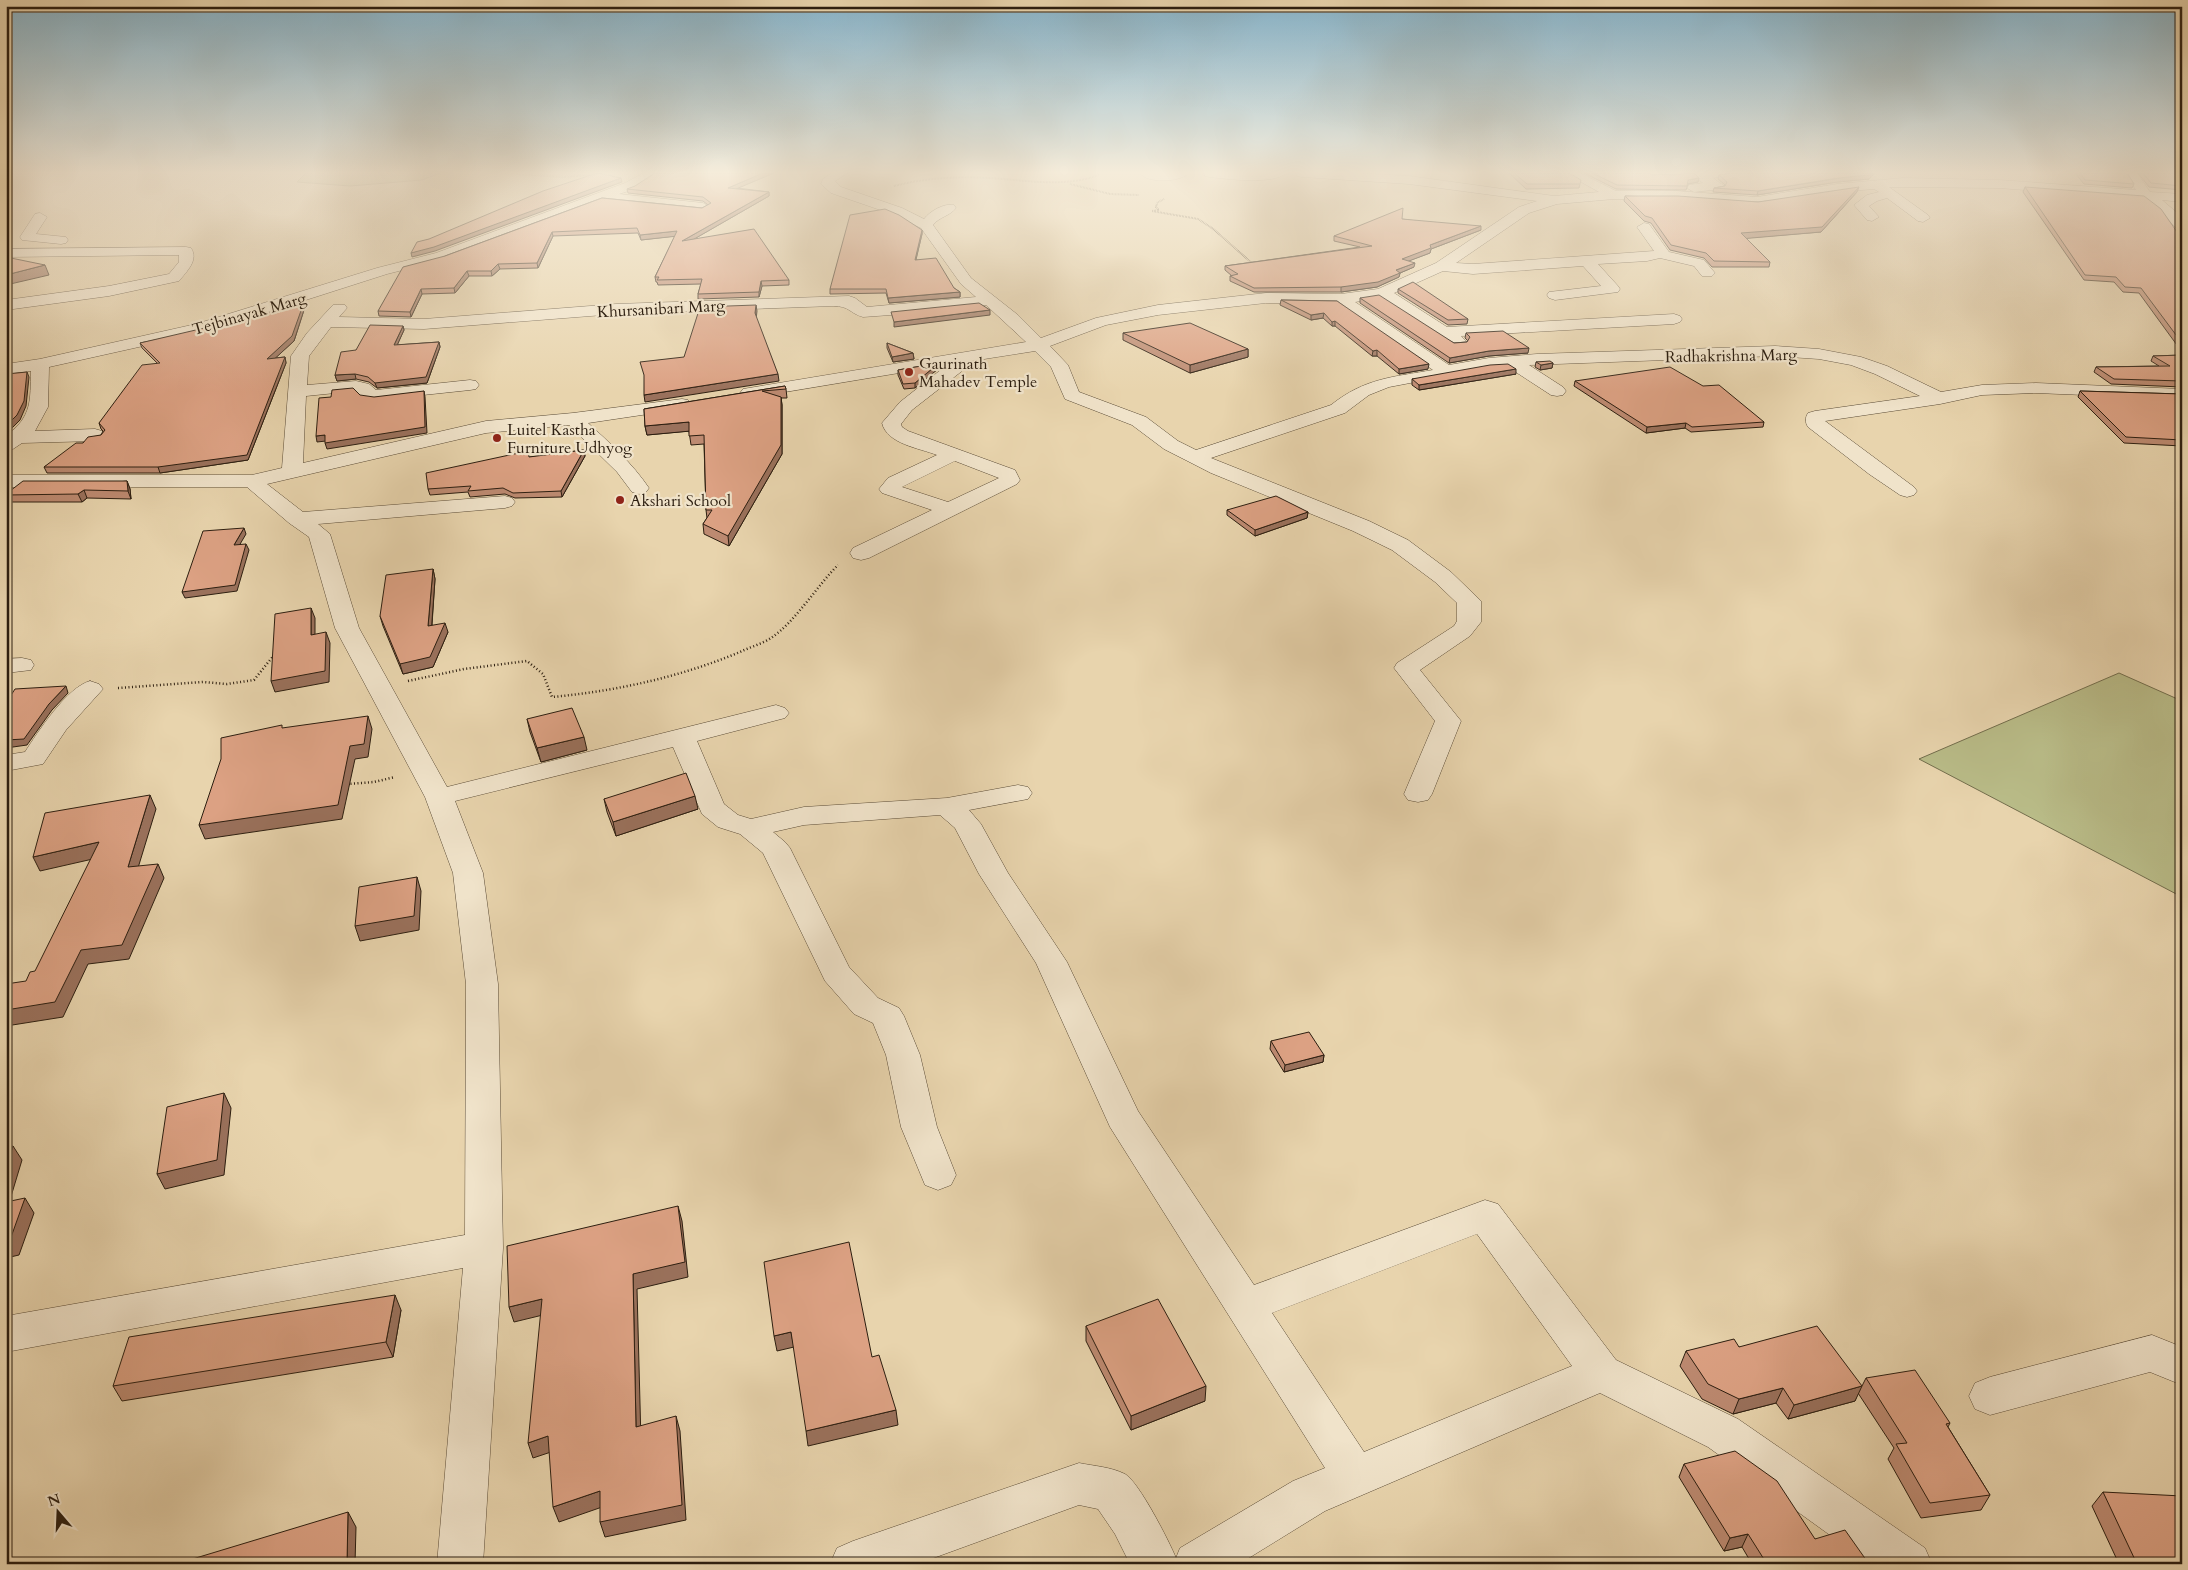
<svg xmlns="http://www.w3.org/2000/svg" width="2188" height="1570" viewBox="0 0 2188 1570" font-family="Cardo,serif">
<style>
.green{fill:#b9bc88;stroke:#726d4c}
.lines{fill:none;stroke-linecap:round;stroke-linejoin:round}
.street-casing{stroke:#5b4c37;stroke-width:1}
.path-far1{stroke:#2c1e10;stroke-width:2;stroke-dasharray:0.5 1;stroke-linecap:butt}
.path{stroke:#2c1e10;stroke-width:2.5;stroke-dasharray:1 2.5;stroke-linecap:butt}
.street{fill:#f0e3ca;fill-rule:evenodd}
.wall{fill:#bd8a71;stroke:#2c1e10}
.shaded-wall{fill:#9a715c;stroke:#2c1e10}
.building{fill:#dca183;stroke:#2c1e10}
.poi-dot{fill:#8f2418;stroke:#f0e3ca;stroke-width:2}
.labels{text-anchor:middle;stroke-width:4.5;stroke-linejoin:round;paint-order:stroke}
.far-street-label{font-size:16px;fill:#2c1e10;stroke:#f0e3ca}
.far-poi-label{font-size:16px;fill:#2c1e10;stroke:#f0e3ca;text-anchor:start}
</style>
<rect width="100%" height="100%" fill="#e8d4ad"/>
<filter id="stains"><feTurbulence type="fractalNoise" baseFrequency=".004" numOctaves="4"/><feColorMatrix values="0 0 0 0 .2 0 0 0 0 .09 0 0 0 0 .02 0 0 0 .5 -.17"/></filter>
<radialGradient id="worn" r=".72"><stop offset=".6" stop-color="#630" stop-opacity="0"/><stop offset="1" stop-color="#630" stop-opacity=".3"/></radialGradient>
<g class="green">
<path d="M 306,173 L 440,173 L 422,180 L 350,186 L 297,182 Z"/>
<path d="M 2119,673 L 2182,701 L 2182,897 L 1919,759 Z"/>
</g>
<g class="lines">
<g class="street-casing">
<g id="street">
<path d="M 644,173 L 659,173 L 635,189 L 619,194 L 703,203 L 710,207 L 703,211 L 603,201 L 446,259 L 387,274 L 206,332 L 49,367 L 48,407 L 35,431 L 95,429 L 102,431 L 105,435 L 102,439 L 95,441 L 22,443 L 13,449 L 6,451 L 6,436 C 33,416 30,400 31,371 L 6,374 L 6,364 L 40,359 L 196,324 L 377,268 L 436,253 L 625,183 Z"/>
<path d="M 832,173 L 848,173 L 835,181 L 841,187 L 902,208 L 924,219 C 930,211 944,203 954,205 L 956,208 C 950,216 939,217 933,225 L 971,278 L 1018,315 L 1041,338 L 1096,318 L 1158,305 L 1266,293 L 1341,294 L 1378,289 L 1436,263 L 1519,207 L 1537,201 L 1409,184 L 1302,177 L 1297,176 L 1296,173 L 1356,173 L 1409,176 L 1554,196 L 1599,192 L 1565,173 L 1580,173 L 1616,191 L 1677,191 L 1757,197 L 1837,184 L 1903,178 L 1999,180 L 2136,190 L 2125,173 L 2137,173 L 2150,192 L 2182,194 L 2182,202 L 2162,200 L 2182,217 L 2182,230 L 2177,229 L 2165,216 L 2143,199 L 1999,188 L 1889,187 L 1928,215 L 1930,218 L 1923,222 L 1918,221 L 1887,198 L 1877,201 L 1869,206 L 1879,217 L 1872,221 L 1867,220 L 1854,205 L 1867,195 L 1879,192 L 1874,189 L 1837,192 L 1757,205 L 1677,199 L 1614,199 L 1557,204 L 1529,213 L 1456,263 L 1473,264 L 1654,251 L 1637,227 L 1644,223 L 1649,224 L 1669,252 L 1704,260 L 1715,273 L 1712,276 L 1702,276 L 1694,266 L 1660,258 L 1647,261 L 1598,264 L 1618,286 L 1620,289 L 1618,292 L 1555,300 L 1549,298 L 1547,295 L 1549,292 L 1601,286 L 1583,266 L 1473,274 L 1443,271 L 1394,293 L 1447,327 L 1674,314 L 1680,316 L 1682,319 L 1680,322 L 1674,324 L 1461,336 L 1467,342 L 1465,346 L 1453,346 L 1379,298 L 1355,302 L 1449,365 L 1489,358 L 1537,354 L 1775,346 L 1819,349 L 1861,357 L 1887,366 L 1941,392 L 1982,385 L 2036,383 L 2182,389 L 2182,399 L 2036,393 L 1982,395 L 1940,404 L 1825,421 L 1914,487 L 1917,491 L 1914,495 L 1907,497 L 1900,495 L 1869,474 L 1808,427 C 1805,422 1805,418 1808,413 L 1815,411 L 1920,396 L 1875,374 L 1851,365 L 1819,359 L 1775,356 L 1529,365 L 1563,387 L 1566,391 L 1563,395 L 1557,396 L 1551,395 L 1508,367 L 1489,368 L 1389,387 L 1369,395 L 1345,413 L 1211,458 L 1369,521 L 1408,540 L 1451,572 L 1481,601 L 1481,622 L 1470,636 L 1420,670 L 1461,721 L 1432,794 L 1428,800 L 1418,802 L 1408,800 L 1404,794 L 1435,721 L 1394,668 L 1397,663 L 1454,626 L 1457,621 L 1457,603 L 1435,582 L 1392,550 L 1353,531 L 1211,473 L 1164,449 L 1132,425 L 1065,399 L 1051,367 L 1035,351 L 965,362 L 962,371 L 912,410 L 901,424 L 902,427 L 908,431 L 1015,470 L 1020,480 L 1017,484 L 869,558 L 861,560 L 853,558 L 850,553 L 853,548 L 932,510 L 882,493 L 879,489 L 888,478 L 937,455 C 919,448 887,444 882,423 L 900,402 L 947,365 L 749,398 L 743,397 L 740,393 L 743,389 L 749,388 L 1026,342 L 986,305 L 945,311 L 863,317 C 849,313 850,306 833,306 L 616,314 L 424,329 L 331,327 L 309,356 L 307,385 L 356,381 L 369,384 L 376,390 L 470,380 L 476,381 L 479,385 L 476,389 L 470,390 L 376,400 L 362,398 L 355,391 L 306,396 L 303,463 L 486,421 L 573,413 L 682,399 L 688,400 L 691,404 L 688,408 L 682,409 L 588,423 C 610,443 632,463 649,488 L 646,492 L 639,494 L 632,492 L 617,472 L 569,425 L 486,433 L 267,484 L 303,512 L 505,496 L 512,498 L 515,502 L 512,506 L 505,508 L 318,524 L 330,534 L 359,628 L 447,787 L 776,705 L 785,708 L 789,713 L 785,718 L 697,741 L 724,804 L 738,815 L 751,819 L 804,807 L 947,798 L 1018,785 L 1028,787 L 1032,793 L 1028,799 L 969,810 L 981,824 L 1008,873 L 1067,962 L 1138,1111 L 1254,1285 L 1485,1200 L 1498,1204 L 1616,1360 L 1738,1419 L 1925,1548 L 1932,1564 L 1870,1564 L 1708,1447 L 1600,1393 L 1325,1511 L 1239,1564 L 1130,1564 L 1115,1534 L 1098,1509 L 1079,1505 L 917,1564 L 830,1564 L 837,1548 L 853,1541 L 1079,1463 C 1094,1466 1111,1467 1125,1474 C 1139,1482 1169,1541 1176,1558 L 1180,1548 L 1293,1481 L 1325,1468 L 1110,1127 L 1036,963 L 979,874 L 955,828 L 940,815 L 804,825 L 773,832 L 785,842 L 790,848 L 849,967 L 878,998 L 899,1008 L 904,1016 L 920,1055 L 937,1127 L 956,1175 L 951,1185 L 938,1190 L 925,1185 L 901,1127 L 886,1055 L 873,1023 L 854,1014 L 825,981 L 763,853 L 740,834 L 718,827 L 702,814 L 673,747 L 455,801 L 483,873 L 498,984 L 503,1248 L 483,1564 L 437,1564 L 463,1268 L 6,1352 L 6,1316 L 465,1235 L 466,984 L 453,873 L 425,797 L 335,628 L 309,537 L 289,523 L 247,487 L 6,487 L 6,475 L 252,475 L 282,468 L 291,356 L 307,333 L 333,305 L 345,305 L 347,308 L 339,317 L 424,319 L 616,304 L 849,296 L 855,298 L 867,307 L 976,297 L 961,284 L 921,228 L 892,214 L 831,193 L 821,184 L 823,179 ZM 1266,303 L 1337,304 L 1433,370 C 1393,377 1365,378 1331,405 L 1196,450 L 1178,441 L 1146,417 L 1079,392 L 1068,365 L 1050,346 L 1106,325 L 1158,315 ZM 955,461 L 999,478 L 948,502 L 902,487 ZM 1477,1234 L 1572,1366 L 1364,1452 L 1272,1313 Z"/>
<path d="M 1140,173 L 1189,173 C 1181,182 1147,184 1140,173 Z"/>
<path d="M 1204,173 L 1285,173 C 1275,185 1226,179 1210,177 L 1205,176 Z"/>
<path d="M 1695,173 L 1726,173 L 1725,176 L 1713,178 L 1724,186 L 1722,189 L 1694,192 L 1687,188 L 1689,185 L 1703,183 L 1694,176 Z"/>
<path d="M 40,213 L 47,217 L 36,234 L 66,237 L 68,240 L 66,243 L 61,244 L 22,240 L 20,237 L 35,214 Z"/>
<path d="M 186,247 L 191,248 C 199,260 187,271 179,281 L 109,296 L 6,310 L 6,300 L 109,286 L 169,274 L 179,262 L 179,255 L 6,257 L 6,249 Z"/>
<path d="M 22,658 L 31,660 L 34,665 L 31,670 L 6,673 L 6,659 Z"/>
<path d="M 90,681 L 99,684 L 103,689 L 66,730 L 43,764 L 6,771 L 6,755 L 25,752 C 38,732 67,687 90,681 Z"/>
<path d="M 2152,1335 L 2182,1347 L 2182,1385 L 2150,1372 L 1990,1415 L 1975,1409 L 1969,1396 L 1975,1383 L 1990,1377 Z"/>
</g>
</g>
<g class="path-far1">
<path d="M 501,173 L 564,177 L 590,175"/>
<path d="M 1070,184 L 1110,194 L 1139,195"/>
<path d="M 894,186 C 925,178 957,176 989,178 C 1026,180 1063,188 1099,175 L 1097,173"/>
<path d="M 1164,199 L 1157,203 L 1156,207 L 1159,210 L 1152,211 L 1198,219 L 1212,228 L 1253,264"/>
</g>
<g class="path">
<path d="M 408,681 L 464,669 L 527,661 L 543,674 L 552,697 C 617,691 680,677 740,652 C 750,647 762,644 771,638 C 795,622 817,586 838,565"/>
<path d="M 118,688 L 203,682 L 227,684 L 254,680 L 274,655"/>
<path d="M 347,784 L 374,782 L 395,777"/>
</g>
<use href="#street" class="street"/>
</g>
<g class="wall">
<path d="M 1509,173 L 1569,173 L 1580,184 L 1579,188 L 1526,189 Z"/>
<path d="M 1584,173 L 1649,173 L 1652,175 L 1670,175 L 1699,178 L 1698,182 L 1688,184 L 1686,190 L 1616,189 Z"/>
<path d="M 2075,173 L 2127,173 L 2134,184 L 2132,188 L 2084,184 Z"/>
<path d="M 2138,173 L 2182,173 L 2182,190 L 2149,187 Z"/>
<path d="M 1719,175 L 1869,179 L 1837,182 L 1757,195 L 1713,192 L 1714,188 L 1725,186 L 1725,185 L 1718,179 Z"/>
<path d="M 2025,187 L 2177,232 L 2182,236 L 2182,352 L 2139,293 L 2123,292 L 2114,282 L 2084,280 L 2023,192 Z"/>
<path d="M 737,188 L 769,192 L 769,196 L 694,239 L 789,280 L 789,285 L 762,286 L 759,297 L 698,299 L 698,294 L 701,284 L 658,285 L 657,282 L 656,282 L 655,277 L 675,236 L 641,240 L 638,233 L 553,236 L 538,268 L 500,269 L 492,276 L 469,276 L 455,293 L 422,294 L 411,317 L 379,316 L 378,311 L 445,256 L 602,198 L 702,208 L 708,205 L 703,201 L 628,193 L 627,189 Z"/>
<path d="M 1857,192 L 1821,232 L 1746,238 L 1770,262 L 1769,267 L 1712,267 L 1704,258 L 1670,250 L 1651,223 L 1644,221 L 1624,201 L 1625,196 L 1758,202 Z"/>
<path d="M 1402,219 L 1481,230 L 1431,249 L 1430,253 L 1408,261 L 1414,267 L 1400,273 L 1399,277 L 1377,287 L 1341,292 L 1254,292 L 1230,281 L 1230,276 L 1232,276 L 1225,270 L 1225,266 L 1360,247 L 1334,241 L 1334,236 Z"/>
<path d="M 922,230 L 922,234 L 916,259 L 954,288 L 960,292 L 960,297 L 889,303 L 886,293 L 830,294 L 830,289 Z"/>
<path d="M 1398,289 L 1468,319 L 1467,324 L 1448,325 L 1398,293 Z"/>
<path d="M 1360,298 L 1454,343 L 1467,342 L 1468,341 L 1465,338 L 1466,333 L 1528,353 L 1489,356 L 1449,363 L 1360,303 Z"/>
<path d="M 1281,300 L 1337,301 L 1428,369 L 1399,374 L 1377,356 L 1372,356 L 1335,326 L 1332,326 L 1323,318 L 1311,320 L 1280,305 Z"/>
<path d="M 304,310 L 294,341 L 275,358 L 285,357 L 286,363 L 248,460 L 160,473 L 47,473 L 44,467 L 83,443 L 101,435 L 103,431 L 101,429 L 99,423 L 157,363 L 142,348 L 140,343 Z"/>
<path d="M 403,326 L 404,330 L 397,345 L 439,342 L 440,347 L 427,383 L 377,388 L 369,382 L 356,379 L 337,381 L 335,375 L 356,350 Z"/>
<path d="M 1123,333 L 1248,349 L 1248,357 L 1190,373 L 1123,340 Z"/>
<path d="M 887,343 L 913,353 L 914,359 L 893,362 L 887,348 Z"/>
<path d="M 2182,355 L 2182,387 L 2111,384 L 2094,372 L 2096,367 L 2159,366 L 2151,361 L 2153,356 Z"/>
<path d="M 1536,362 L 1553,363 L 1552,368 L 1540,370 L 1535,367 Z"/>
<path d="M 939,363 L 939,368 L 915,388 L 904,389 L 898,375 L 898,370 Z"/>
<path d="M 1516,374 L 1419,390 L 1412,385 L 1412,379 Z"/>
<path d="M 1575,381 L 1764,422 L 1763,427 L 1691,432 L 1685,428 L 1646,433 L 1574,386 Z"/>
<path d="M 785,386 L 786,389 L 787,398 L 781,398 L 782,405 L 782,454 L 729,546 L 704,534 L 703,524 L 707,518 L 706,510 L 704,444 L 691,445 L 689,431 L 647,435 L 645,426 L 644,409 Z"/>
<path d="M 2080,391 L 2182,394 L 2182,446 L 2124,443 L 2078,397 Z"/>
<path d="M 584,450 L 585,456 L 562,497 L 515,498 L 505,494 L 470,497 L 468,492 L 430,495 L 428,489 L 530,457 Z"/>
<path d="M 127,481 L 130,489 L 131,499 L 87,498 L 82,502 L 9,502 L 6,497 L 6,494 Z"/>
<path d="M 1227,510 L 1308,512 L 1307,518 L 1255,536 L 1227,515 Z"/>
<path d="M 433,569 L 435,579 L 432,625 L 448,632 L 433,667 L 403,674 L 383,626 L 380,616 Z"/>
<path d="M 527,719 L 587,750 L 541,762 L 530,732 Z"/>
<path d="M 604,799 L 698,809 L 616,836 L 607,812 Z"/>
<path d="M 1271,1041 L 1324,1055 L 1323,1062 L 1284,1072 L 1270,1049 Z"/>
<path d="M 401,1310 L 393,1357 L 122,1401 L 113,1386 Z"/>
<path d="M 1086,1326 L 1205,1401 L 1131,1430 L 1086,1341 Z"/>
<path d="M 1739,1347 L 1862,1386 L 1866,1378 L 1950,1423 L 1948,1427 L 1990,1495 L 1981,1510 L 1921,1518 L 1888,1459 L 1894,1448 L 1858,1393 L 1855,1401 L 1788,1419 L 1776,1403 L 1733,1414 L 1702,1399 L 1680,1366 L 1686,1351 Z"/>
<path d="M 1684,1464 L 1815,1539 L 1869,1564 L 1752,1564 L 1742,1547 L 1724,1551 L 1679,1477 Z"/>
<path d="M 2103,1492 L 2182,1564 L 2119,1564 L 2092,1506 Z"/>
</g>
<g class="shaded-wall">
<path d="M 763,173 L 774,173 L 729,192 L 728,188 Z"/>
<path d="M 1873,173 L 1875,173 L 1869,179 L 1837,182 L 1757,195 L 1758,191 Z"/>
<path d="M 621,178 L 622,182 L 435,251 L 412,257 L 411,253 Z"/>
<path d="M 1699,178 L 1698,182 L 1687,184 L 1688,180 Z"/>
<path d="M 1859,187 L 1857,192 L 1821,232 L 1740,239 L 1741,233 Z"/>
<path d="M 769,192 L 769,196 L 682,246 L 682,241 Z"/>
<path d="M 1481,226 L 1481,230 L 1431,249 L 1430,253 L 1401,264 L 1402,259 L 1430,245 Z"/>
<path d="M 922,230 L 922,234 L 915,264 L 915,260 Z"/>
<path d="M 677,231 L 678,236 L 641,240 L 640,235 Z"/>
<path d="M 552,232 L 553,236 L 538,268 L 537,263 Z"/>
<path d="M 1415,263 L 1414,267 L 1400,273 L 1399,277 L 1377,287 L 1341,292 L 1341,287 L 1396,270 Z"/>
<path d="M 498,264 L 500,269 L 492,276 L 491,271 Z"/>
<path d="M 45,265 L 49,275 L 6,285 L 6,275 Z"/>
<path d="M 467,271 L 469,276 L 455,293 L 454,288 Z"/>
<path d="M 761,281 L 762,286 L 759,297 L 759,292 Z"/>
<path d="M 421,289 L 422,294 L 411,317 L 410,312 Z"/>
<path d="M 960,292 L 960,297 L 889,303 L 888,298 Z"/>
<path d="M 303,305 L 304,310 L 294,341 L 269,364 L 267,359 Z"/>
<path d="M 756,305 L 757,311 L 756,320 L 755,313 Z"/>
<path d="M 990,310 L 990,315 L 894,327 L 894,322 Z"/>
<path d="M 1324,313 L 1323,318 L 1311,320 L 1311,315 Z"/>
<path d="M 1335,321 L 1335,326 L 1332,326 L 1332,322 Z"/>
<path d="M 403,326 L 404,330 L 395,350 L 394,345 Z"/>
<path d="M 439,342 L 440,347 L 427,383 L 377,388 L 375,383 Z"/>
<path d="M 1529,348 L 1528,353 L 1489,356 L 1449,363 L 1450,358 L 1489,351 Z"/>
<path d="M 1248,349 L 1248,357 L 1190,373 L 1190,365 Z"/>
<path d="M 1377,350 L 1377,356 L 1372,356 L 1373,351 Z"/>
<path d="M 913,353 L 914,359 L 893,362 L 892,357 Z"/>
<path d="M 285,357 L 286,363 L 248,460 L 160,473 L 158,467 Z"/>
<path d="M 939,363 L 939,368 L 915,388 L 915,383 Z"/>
<path d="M 1553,363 L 1552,368 L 1540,370 L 1541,365 Z"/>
<path d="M 1429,364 L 1428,369 L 1399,374 L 1399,369 Z"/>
<path d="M 1516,369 L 1516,374 L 1419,390 L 1419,385 Z"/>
<path d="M 27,372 L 29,377 L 26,406 L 20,420 L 6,434 L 6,426 Z"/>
<path d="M 355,374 L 356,379 L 337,381 L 335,375 Z"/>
<path d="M 778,374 L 779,381 L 645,402 L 644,395 Z"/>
<path d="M 424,391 L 425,397 L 427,433 L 327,449 L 325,443 Z"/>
<path d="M 781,397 L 782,405 L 782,454 L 729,546 L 728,536 Z"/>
<path d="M 689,422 L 691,431 L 647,435 L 645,426 Z"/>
<path d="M 1686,423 L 1685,428 L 1646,433 L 1647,427 Z"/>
<path d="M 325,435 L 326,441 L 317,442 L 316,436 Z"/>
<path d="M 584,450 L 585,456 L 562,497 L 561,491 Z"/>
<path d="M 127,481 L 130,489 L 131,499 L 128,491 Z"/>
<path d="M 84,490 L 87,498 L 82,502 L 78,494 Z"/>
<path d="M 1308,512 L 1307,518 L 1255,536 L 1255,530 Z"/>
<path d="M 244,528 L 246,534 L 236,551 L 234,545 Z"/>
<path d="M 246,544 L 249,550 L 237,591 L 185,598 L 182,592 Z"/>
<path d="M 433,569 L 435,579 L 431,635 L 428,626 Z"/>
<path d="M 311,608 L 315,618 L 315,646 L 311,635 Z"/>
<path d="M 445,623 L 448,632 L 433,667 L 403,674 L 400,664 Z"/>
<path d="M 326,632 L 330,643 L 329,682 L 275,692 L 271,681 Z"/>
<path d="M 66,686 L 68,693 L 52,710 L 27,745 L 6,748 L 6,740 L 49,704 Z"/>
<path d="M 368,716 L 372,729 L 368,757 L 355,759 L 342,819 L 205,839 L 199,825 L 350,746 Z"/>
<path d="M 584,737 L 587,750 L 541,762 L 537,748 Z"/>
<path d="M 150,795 L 156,809 L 134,881 L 128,867 Z"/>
<path d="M 695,796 L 698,809 L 616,836 L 613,822 Z"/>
<path d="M 99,842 L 106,856 L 40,871 L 33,857 Z"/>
<path d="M 158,864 L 164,878 L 129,959 L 88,964 L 63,1017 L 6,1026 L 6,1010 L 81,950 Z"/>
<path d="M 417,877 L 421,891 L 419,930 L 360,941 L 355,926 Z"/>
<path d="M 1324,1055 L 1323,1062 L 1284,1072 L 1285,1065 Z"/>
<path d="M 224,1093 L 231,1108 L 224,1175 L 165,1189 L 157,1174 Z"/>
<path d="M 13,1146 L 22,1160 L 6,1213 L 6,1168 Z"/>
<path d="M 25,1198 L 34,1213 L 19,1255 L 6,1258 L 6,1241 Z"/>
<path d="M 678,1206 L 682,1221 L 688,1277 L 637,1289 L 641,1442 L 636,1427 L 633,1274 Z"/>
<path d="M 395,1295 L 401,1310 L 393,1357 L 386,1342 Z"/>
<path d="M 542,1299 L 547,1314 L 514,1322 L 509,1307 Z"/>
<path d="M 791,1332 L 794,1347 L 777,1351 L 774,1336 Z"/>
<path d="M 1206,1386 L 1205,1401 L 1131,1430 L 1131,1416 Z"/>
<path d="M 1862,1386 L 1855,1401 L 1788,1419 L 1794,1405 Z"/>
<path d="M 1783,1388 L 1776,1403 L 1733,1414 L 1739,1399 Z"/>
<path d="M 896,1410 L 898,1425 L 808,1446 L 806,1431 Z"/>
<path d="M 676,1416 L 680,1431 L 686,1520 L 605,1537 L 600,1522 Z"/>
<path d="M 548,1436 L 554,1451 L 533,1458 L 528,1443 Z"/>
<path d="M 600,1491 L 605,1506 L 559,1522 L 553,1507 Z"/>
<path d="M 348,1512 L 356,1527 L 355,1564 L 347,1564 Z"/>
<path d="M 1748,1534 L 1742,1547 L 1724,1551 L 1730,1538 Z"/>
</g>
<g class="building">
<path d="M 597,173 L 621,178 L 434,247 L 411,253 L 417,242 L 429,239 L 543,191 Z"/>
<path d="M 655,173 L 763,173 L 728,188 L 769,192 L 682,241 L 754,229 L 789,280 L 761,281 L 759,292 L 698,294 L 702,279 L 657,280 L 659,277 L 655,277 L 677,231 L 640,235 L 637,228 L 552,232 L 537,263 L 498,264 L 491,271 L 467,271 L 454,288 L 421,289 L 410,312 L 378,311 L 403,267 L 445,256 L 602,198 L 702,208 L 711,203 L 703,197 L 627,189 L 635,186 Z"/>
<path d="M 1514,173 L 1569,173 L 1581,180 L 1580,184 L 1527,184 Z"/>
<path d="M 1592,173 L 1649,173 L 1652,175 L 1666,174 L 1670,175 L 1694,173 L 1699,178 L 1688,180 L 1687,186 L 1617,185 Z"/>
<path d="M 1726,173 L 1873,173 L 1870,175 L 1838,178 L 1758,191 L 1714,188 L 1725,186 L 1727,182 L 1719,175 L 1726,174 Z"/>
<path d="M 2080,173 L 2127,173 L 2134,184 L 2085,180 Z"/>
<path d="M 2143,173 L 2182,173 L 2182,186 L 2151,183 Z"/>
<path d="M 1859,187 L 1822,227 L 1741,233 L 1770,262 L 1714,261 L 1706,253 L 1671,245 L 1652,218 L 1645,216 L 1625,196 L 1678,196 L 1758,202 Z"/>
<path d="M 2025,187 L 2144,196 L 2161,209 L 2177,232 L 2182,236 L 2182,343 L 2141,288 L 2125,287 L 2116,277 L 2085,275 Z"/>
<path d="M 1403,208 L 1402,219 L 1481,226 L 1430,245 L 1431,248 L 1402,259 L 1415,263 L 1396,270 L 1400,273 L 1378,282 L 1341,287 L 1254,288 L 1230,276 L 1238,274 L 1225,266 L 1372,246 L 1334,236 Z"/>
<path d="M 885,209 L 899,215 L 922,230 L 915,260 L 936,258 L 954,288 L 960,292 L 888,298 L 886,289 L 830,289 L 850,215 Z"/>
<path d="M 6,257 L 45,265 L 6,275 Z"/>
<path d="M 1413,282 L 1468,319 L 1448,320 L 1398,289 Z"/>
<path d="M 1379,295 L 1454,343 L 1467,342 L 1470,337 L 1466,333 L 1503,331 L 1529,348 L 1489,351 L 1450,358 L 1360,298 Z"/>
<path d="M 1281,300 L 1337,301 L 1429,364 L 1399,369 L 1377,350 L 1373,351 L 1335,321 L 1332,322 L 1324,313 L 1311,315 Z"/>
<path d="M 979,303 L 990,310 L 894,322 L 891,312 Z"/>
<path d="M 303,305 L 292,336 L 267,359 L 285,357 L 247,455 L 158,467 L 44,467 L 76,443 L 83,443 L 88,437 L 101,435 L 105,430 L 99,423 L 142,365 L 160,363 L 140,343 Z"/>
<path d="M 756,305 L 755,313 L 778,374 L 644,395 L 644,375 L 640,362 L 684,357 L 700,307 Z"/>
<path d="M 1190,323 L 1248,349 L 1190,365 L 1123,333 Z"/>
<path d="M 370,325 L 403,326 L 394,345 L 439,342 L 426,377 L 375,383 L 368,377 L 355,374 L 335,375 L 341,352 L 356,350 Z"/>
<path d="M 887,343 L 913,353 L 892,357 Z"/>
<path d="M 2182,355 L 2182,381 L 2114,379 L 2096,367 L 2170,366 L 2153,356 Z"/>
<path d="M 1550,361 L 1553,363 L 1541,365 L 1536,362 Z"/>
<path d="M 939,363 L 915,383 L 903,384 L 898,370 Z"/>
<path d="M 1508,364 L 1516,369 L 1419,385 L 1412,379 L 1490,365 Z"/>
<path d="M 1670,367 L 1703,386 L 1719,385 L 1764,422 L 1692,427 L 1686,423 L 1647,427 L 1575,381 Z"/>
<path d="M 27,372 L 24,401 L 17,415 L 6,426 L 6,374 Z"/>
<path d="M 785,386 L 786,389 L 762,391 L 781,397 L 781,445 L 728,536 L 703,524 L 712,510 L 706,510 L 704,435 L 689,436 L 689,422 L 645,426 L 644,409 Z"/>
<path d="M 353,388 L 360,395 L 374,397 L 424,391 L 425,427 L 325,443 L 325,435 L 316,436 L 319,398 L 331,397 L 332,390 Z"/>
<path d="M 2080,391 L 2182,394 L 2182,421 L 2176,421 L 2182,426 L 2182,440 L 2126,437 Z"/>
<path d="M 584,450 L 561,491 L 513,493 L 503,488 L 468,491 L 471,486 L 428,489 L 426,473 L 528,451 L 529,457 Z"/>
<path d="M 23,481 L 127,481 L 128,491 L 84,490 L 78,494 L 6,495 L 6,494 Z"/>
<path d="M 1276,496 L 1308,512 L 1255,530 L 1227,510 Z"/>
<path d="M 244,528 L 234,545 L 246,544 L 235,585 L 182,592 L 203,531 Z"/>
<path d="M 433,569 L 428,626 L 445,623 L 430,657 L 400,664 L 380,616 L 386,575 Z"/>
<path d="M 311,608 L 311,635 L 326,632 L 325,671 L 271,681 L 275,614 Z"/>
<path d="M 66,686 L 49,704 L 24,739 L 6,740 L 6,703 L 15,689 Z"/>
<path d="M 572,708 L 584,737 L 537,748 L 527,719 Z"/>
<path d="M 368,716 L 364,744 L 350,746 L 338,805 L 199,825 L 221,759 L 221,738 L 282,725 L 282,728 Z"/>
<path d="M 686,773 L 695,796 L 613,822 L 604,799 Z"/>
<path d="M 150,795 L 128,867 L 158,864 L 122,945 L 81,950 L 55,1002 L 6,1010 L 6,984 L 26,981 L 30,972 L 35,971 L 99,842 L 33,857 L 45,813 Z"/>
<path d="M 417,877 L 414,916 L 355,926 L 359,887 Z"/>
<path d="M 1309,1032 L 1324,1055 L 1285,1065 L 1271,1041 Z"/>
<path d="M 224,1093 L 217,1160 L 157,1174 L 167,1107 Z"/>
<path d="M 13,1146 L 6,1168 L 6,1147 Z"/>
<path d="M 25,1198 L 10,1240 L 6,1241 L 6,1202 Z"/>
<path d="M 678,1206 L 685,1262 L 633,1274 L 636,1427 L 676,1416 L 682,1505 L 600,1522 L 600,1491 L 553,1507 L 548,1436 L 528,1443 L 542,1299 L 509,1307 L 507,1246 Z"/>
<path d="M 849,1242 L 872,1357 L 879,1355 L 896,1410 L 806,1431 L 791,1332 L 774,1336 L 764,1262 Z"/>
<path d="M 395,1295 L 386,1342 L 113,1386 L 129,1337 Z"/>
<path d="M 1158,1299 L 1206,1386 L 1131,1416 L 1086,1326 Z"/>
<path d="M 1817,1326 L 1862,1386 L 1794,1405 L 1783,1388 L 1739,1399 L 1708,1384 L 1686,1351 L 1734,1339 L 1739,1347 Z"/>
<path d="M 1915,1370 L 1950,1423 L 1946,1424 L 1990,1495 L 1930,1503 L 1896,1444 L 1907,1443 L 1866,1378 Z"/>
<path d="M 1735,1451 L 1777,1481 L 1815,1539 L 1845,1530 L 1869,1564 L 1767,1564 L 1748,1534 L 1730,1538 L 1684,1464 Z"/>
<path d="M 2103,1492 L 2182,1496 L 2182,1564 L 2137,1564 Z"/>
<path d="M 348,1512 L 347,1564 L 176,1564 Z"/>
</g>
<linearGradient id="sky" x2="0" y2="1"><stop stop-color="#87b6ce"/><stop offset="0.44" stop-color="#f5ecda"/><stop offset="1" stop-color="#f5ecda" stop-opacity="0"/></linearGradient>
<rect width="2188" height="392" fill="url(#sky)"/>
<g class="poi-dot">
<circle cx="909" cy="372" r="5"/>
<circle cx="497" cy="438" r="5"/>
<circle cx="620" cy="500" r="5"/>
</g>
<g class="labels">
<g class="far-street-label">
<text transform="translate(661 308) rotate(-3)" y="6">Khursanibari Marg</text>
<text transform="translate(249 313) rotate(-16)" y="6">Tejbinayak Marg</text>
<text transform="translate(1731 355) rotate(-1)" y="6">Radhakrishna Marg</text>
</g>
<g class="far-poi-label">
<text x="919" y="369">Gaurinath<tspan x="919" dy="18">Mahadev Temple</tspan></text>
<text x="507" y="435">Luitel Kastha<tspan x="507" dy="18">Furniture Udhyog</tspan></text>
<text x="630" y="506">Akshari School</text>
</g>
</g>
<rect width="2188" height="1570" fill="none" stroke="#e8d4ad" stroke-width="25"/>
<rect x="8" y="8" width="2173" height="1555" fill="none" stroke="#2c1e10" stroke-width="2.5"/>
<rect x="12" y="12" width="2163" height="1545" fill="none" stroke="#2c1e10"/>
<g transform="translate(58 1512) rotate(341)" stroke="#f0e3ca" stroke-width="4" paint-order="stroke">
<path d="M0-4L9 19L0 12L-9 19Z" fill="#2c1e10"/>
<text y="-8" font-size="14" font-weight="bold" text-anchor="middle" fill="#2c1e10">N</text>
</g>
<rect width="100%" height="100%" filter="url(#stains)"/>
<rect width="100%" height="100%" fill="url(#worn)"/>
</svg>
